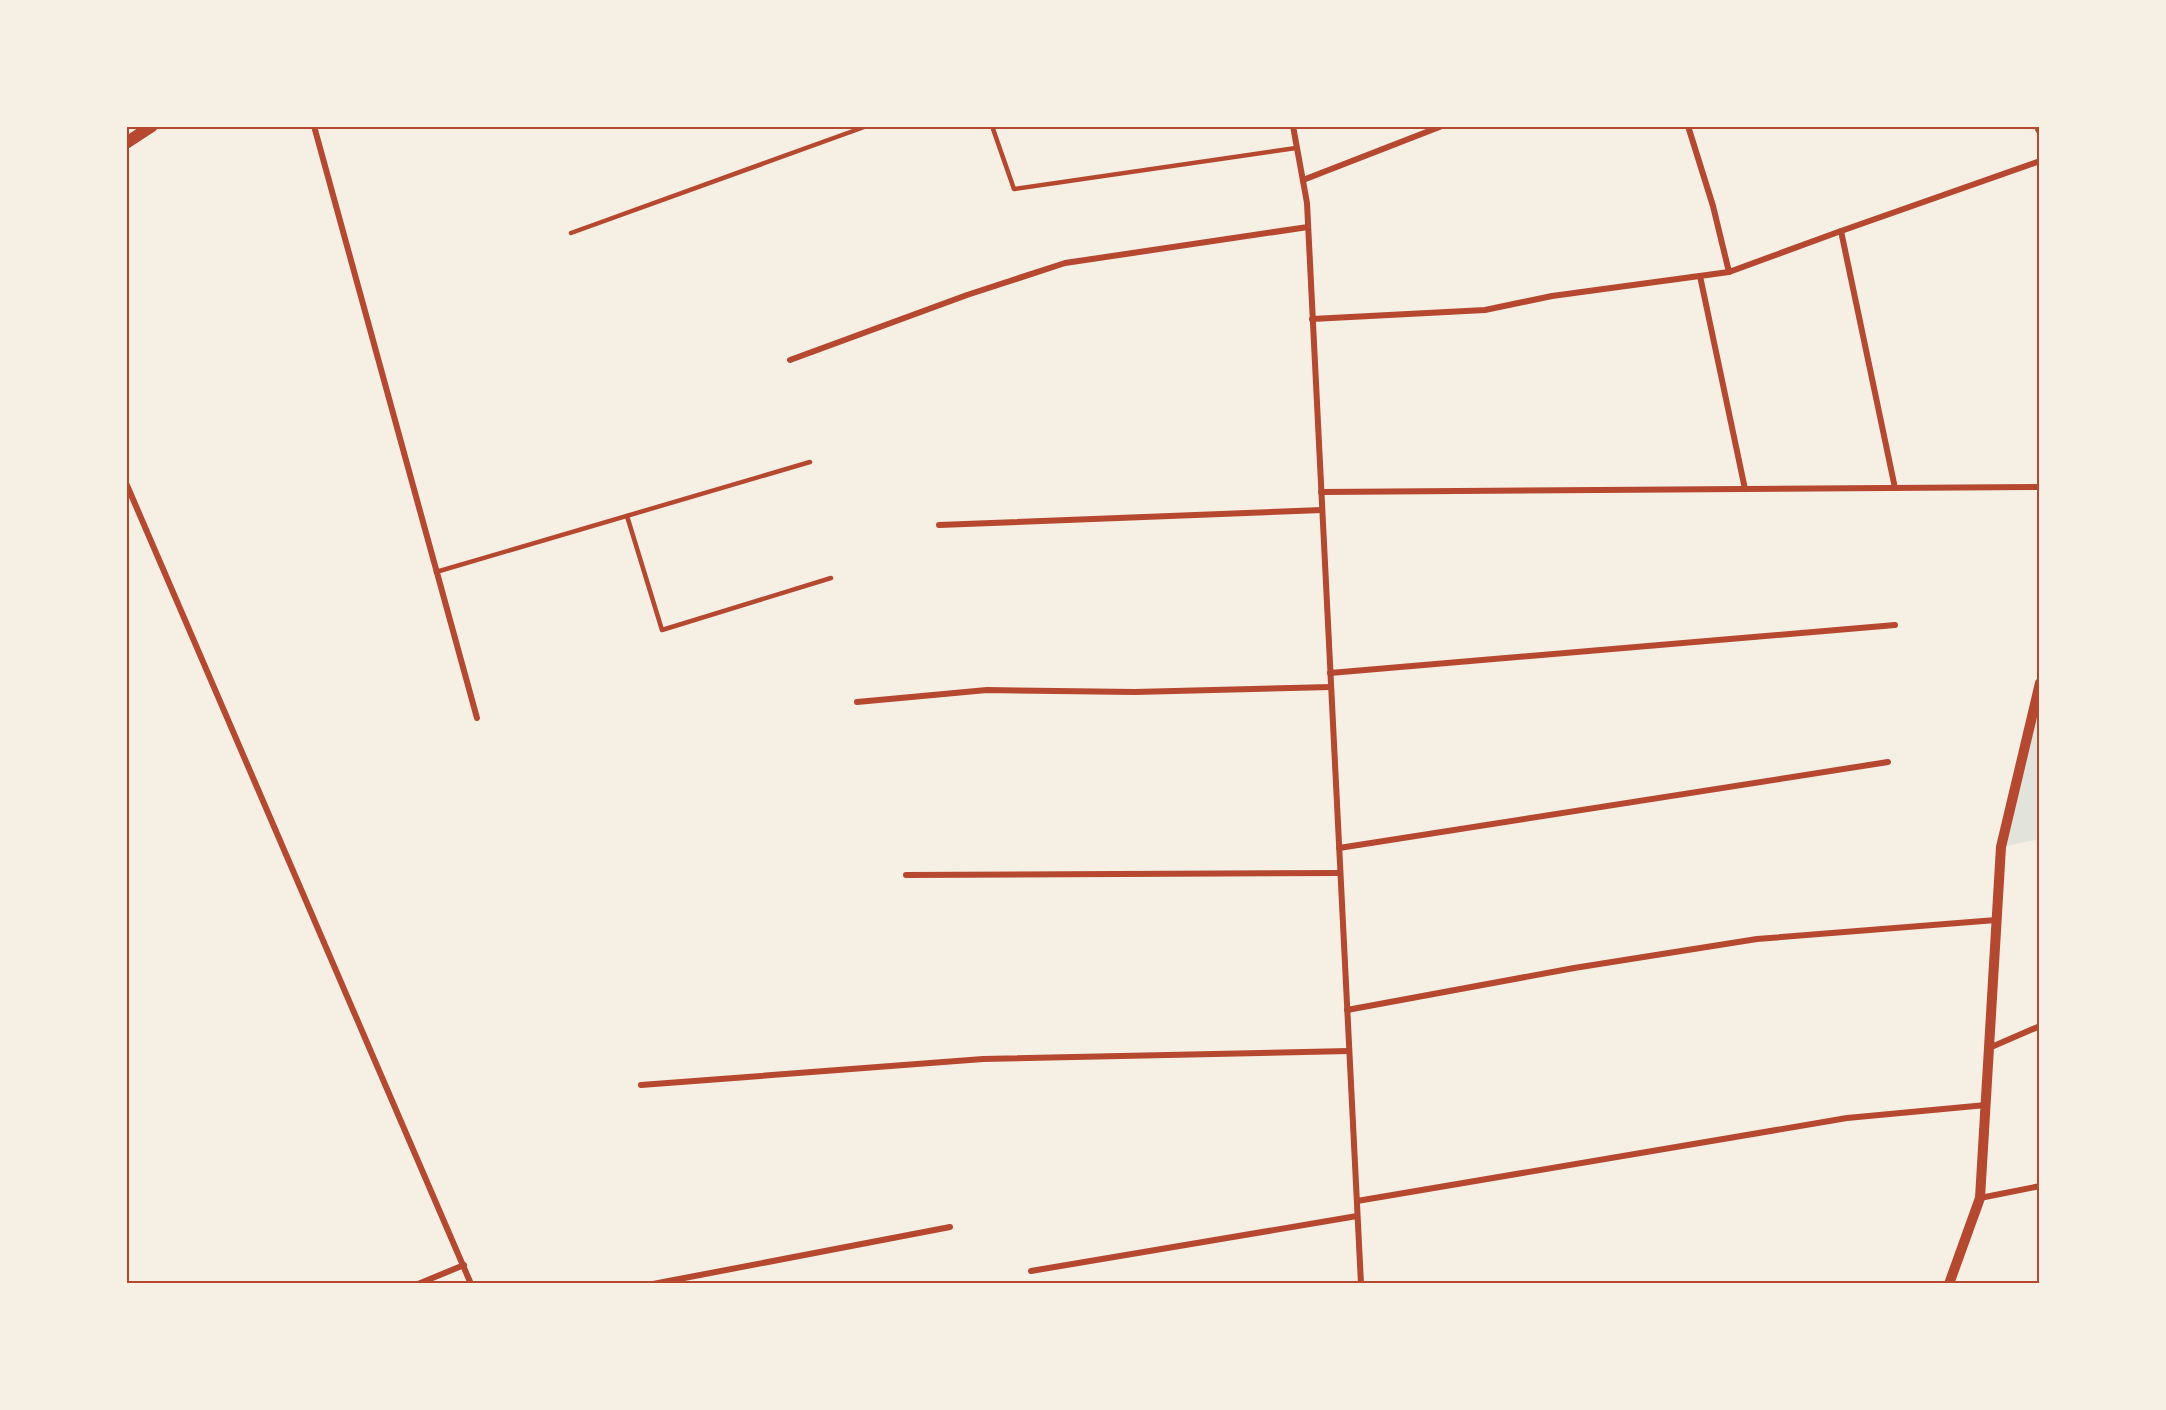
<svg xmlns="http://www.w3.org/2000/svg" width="2166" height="1410" viewBox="0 0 2166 1410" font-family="'Noto Serif',serif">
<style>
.green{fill:#e2e4dc}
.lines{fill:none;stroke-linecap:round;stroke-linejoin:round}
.service{stroke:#b5482f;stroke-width:4.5}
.minor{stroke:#b5482f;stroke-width:6}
.tertiary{stroke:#b5482f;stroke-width:10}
.secondary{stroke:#b5482f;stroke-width:12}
.neatline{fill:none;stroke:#b5482f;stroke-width:2}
</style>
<rect width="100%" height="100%" fill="#f6efe4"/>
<path class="green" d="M 2040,683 L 2040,839 L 2001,847 Z"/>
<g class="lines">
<g class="service">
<path d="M 992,126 L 1014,189 L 1296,148"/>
<path d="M 571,233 L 867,126"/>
<path d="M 627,516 L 662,630 L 831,578"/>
<path d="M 436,572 L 810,462"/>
</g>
<g class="minor">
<path d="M 314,126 L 477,718"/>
<path d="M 1293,126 L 1307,203 L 1361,1284"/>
<path d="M 1688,126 L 1713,206 L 1729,272"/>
<path d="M 1303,180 L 1442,126"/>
<path d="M 1841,231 L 2040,161"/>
<path d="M 1700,276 L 1745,489"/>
<path d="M 1312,319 L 1485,310 L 1552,296 L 1729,272 L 1841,231 L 1895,488"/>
<path d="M 790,360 L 967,295 L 1065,263 L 1308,227"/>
<path d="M 126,483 L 471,1284"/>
<path d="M 1321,492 L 2040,487"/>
<path d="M 939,525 L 1322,510"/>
<path d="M 1330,673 L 1895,625"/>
<path d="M 857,702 L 987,690 L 1135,692 L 1331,687"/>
<path d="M 1339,848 L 1888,762"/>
<path d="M 906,875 L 1340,873"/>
<path d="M 1347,1010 L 1574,968 L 1757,939 L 1996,920"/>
<path d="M 1989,1048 L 2040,1026"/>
<path d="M 641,1085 L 983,1059 L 1349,1051"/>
<path d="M 1980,1198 L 2040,1186"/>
<path d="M 1357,1201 L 1847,1118 L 1986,1105"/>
<path d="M 1031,1271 L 1357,1216"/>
<path d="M 418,1284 L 464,1265"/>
<path d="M 653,1284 L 950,1227"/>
</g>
<g class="tertiary">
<path d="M 2040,126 L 2040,129"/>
<path d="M 1949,1284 L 1980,1198 L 2001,847 L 2040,683"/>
</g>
<path class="secondary" d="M 126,143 L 152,126"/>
</g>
<rect width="2166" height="1410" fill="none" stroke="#f6efe4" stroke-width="255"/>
<rect x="128" y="128" width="1910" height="1154" class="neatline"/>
</svg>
